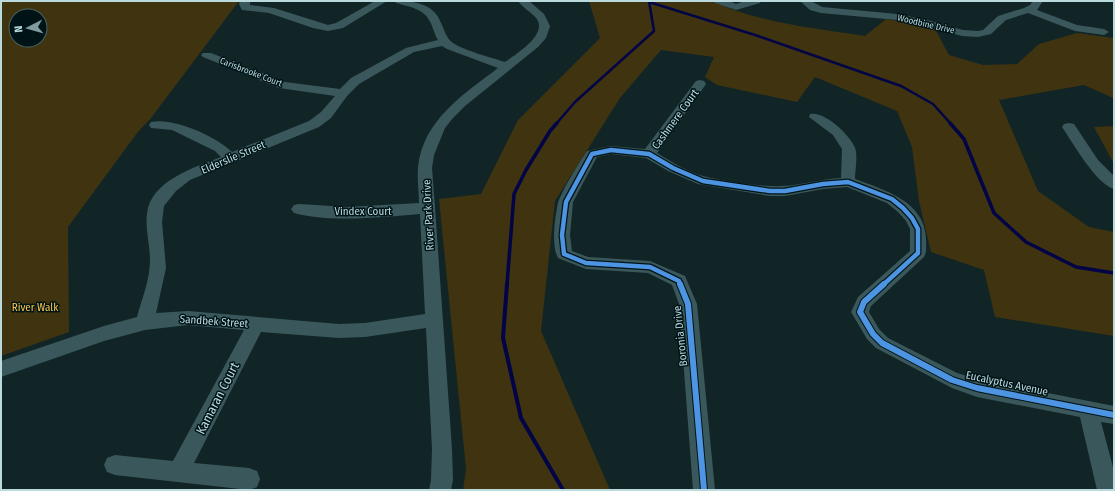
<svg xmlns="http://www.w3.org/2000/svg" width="1115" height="491" viewBox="0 0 1115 491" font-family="'Fira Sans Condensed',sans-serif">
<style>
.green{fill:#3f3310;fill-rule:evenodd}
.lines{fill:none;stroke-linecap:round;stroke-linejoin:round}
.stream-far2{stroke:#020445;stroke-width:2.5}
.stream-far1{stroke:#020445;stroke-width:3.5}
.stream{stroke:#020445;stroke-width:4}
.minor{fill:#3a585b;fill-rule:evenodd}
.cycleway-far1-casing{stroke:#001417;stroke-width:7}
.cycleway-casing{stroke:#001417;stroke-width:8}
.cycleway-far1{stroke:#4d94e3;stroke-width:4.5}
.cycleway{stroke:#4d94e3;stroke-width:6}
.labels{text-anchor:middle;stroke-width:3;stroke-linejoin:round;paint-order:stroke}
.far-street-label{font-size:9px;fill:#badade;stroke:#001417}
.street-label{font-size:11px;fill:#badade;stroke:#001417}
.park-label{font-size:11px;fill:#f8c54b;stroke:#001417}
.near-street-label{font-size:13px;fill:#badade;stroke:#001417}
</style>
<rect width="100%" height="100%" fill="#112527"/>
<g class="green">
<path d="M 1,1 L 239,1 L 151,118 L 137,133 L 68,227 L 69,332 L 1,356 ZM 16,16 L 40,16 L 40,40 L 16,40 Z"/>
<path d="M 589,1 L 712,1 C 759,23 814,28 865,36 L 886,19 L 934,27 L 949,55 L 983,65 L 1017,64 L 1039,44 L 1077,33 L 1114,38 L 1114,164 L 1094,127 L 1114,126 L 1113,98 L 1084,85 L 999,100 L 1038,191 L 1089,227 L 1114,232 L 1114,336 L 995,317 L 984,270 L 931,252 L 919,201 L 912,147 L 897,111 L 815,77 L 797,102 L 717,85 L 705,77 L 714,57 L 661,50 L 620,98 L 555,201 L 541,331 L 610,490 L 463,490 L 466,469 L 439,199 L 481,194 L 518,120 L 600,38 Z"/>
</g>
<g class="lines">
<g class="stream-far2">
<path d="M 649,2 L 755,35 L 901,86 L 933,104 L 951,124"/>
<path d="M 556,124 L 575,102 L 654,31 L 649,1"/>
</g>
<g class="stream-far1">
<path d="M 950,123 L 964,139 L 994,213 L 1026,242 L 1076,267 L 1114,273"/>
<path d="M 507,285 L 514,194 L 526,170 L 550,131 L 557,123"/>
</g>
<path class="stream" d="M 507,284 L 503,338 L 521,418 L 563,490"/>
<g class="minor">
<path d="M 240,1 L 250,1 L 250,5 L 274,8 L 328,25 L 336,23 L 375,1 L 387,1 L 343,28 L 328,31 L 313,28 L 269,13 L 242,10 L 239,4 Z"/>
<path d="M 395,1 C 413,1 434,3 441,23 C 445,31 446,38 453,43 C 463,50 492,58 505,62 C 516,54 549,34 536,18 C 531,12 523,8 518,1 L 529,1 L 544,14 L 550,26 L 546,38 L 538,47 L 465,106 L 453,118 L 445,128 L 434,155 L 432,168 L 435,208 L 452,449 L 453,480 L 451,490 L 429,490 L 431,480 L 432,449 L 426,328 L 365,337 L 339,338 L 261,332 L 194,463 L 249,468 L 257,471 L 260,479 L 257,487 L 249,490 L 115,475 L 107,472 L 104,465 L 107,458 L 115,455 L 173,461 L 244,330 L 188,325 L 145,330 L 104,341 L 1,377 L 1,361 L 104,326 L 137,317 C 142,298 150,280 150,260 C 150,245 145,229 147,214 C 150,181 195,167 221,157 L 215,151 L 172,130 L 151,128 L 149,125 L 151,122 C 174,117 217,137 232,152 L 309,121 L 321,112 L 335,96 L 279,88 L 203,57 L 201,55 L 203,53 L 211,53 L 285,82 L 340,89 L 351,78 L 406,48 L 438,40 C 434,34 433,26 429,20 C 424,9 407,6 396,3 ZM 442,46 L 447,49 L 498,68 C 464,94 423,120 418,167 C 417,179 419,192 419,203 L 347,207 L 299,204 L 294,205 L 291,209 L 294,213 C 329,223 383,217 420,214 L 425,314 L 365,323 L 339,324 L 188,311 L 156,313 L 166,268 L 162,222 L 164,206 L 176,191 L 190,180 L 319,127 L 331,118 L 347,96 L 359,84 L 414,52 Z"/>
<path d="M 714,1 L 729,1 L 736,4 L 745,1 L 761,1 L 760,3 L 736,10 L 715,3 Z"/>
<path d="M 800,1 L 811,1 L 822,7 L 897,14 L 927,20 L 963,30 L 978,31 L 983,30 L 998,16 L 1024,8 L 1030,5 L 1033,1 L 1043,1 L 1037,10 L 1077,25 L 1104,29 L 1109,32 L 1104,35 L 1075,31 L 1028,13 L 1006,20 L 991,34 L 978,37 L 962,36 L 925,26 L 897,20 L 821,13 L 810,10 Z"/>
<path d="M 700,80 L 704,81 L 706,84 L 657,153 C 672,162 689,173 707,177 C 727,182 763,187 783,186 C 802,185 822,179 841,178 L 842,149 L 833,135 L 809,117 L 810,114 C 825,111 850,135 855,148 C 858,155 855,172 855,179 C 884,190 925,201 926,239 C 926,246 927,252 924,257 L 871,306 L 869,312 L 879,329 L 888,338 L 957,373 L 977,379 L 1114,406 L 1114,424 L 1101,422 L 1114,471 L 1114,490 L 1097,490 L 1080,417 L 977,397 L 952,388 L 876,348 L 867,339 L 851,312 L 858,297 L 910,251 L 910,229 L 906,221 L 898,212 L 887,203 L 847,187 L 823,189 L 785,196 L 770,196 L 698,184 L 668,171 L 646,158 L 611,154 L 597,157 L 573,202 L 570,235 L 572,251 L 588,257 L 650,261 L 685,276 L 697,304 L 715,490 L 693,490 L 679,304 L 672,285 L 648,273 L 586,269 L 558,258 C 551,246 555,217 558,203 C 561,192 580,161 587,151 L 611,146 L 645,149 L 696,81 Z"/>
<path d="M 1069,123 L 1074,124 L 1098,160 L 1114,176 L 1114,189 C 1096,184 1073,143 1062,127 L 1064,124 Z"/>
</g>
<g class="cycleway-far1-casing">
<path id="cycleway-far1" d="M 680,285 L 679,281 L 650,267 L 586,263 L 564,254 L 562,235 L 566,202 L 592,154 L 611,150 L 649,154 L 673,168 L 703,181 L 770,191 L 785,191 L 823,184 L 848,182 L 892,199 L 903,208 L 912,218 L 918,229 L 918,253 L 883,285"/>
</g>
<g class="cycleway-casing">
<g id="cycleway">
<path d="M 680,284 L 688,304 L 704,490"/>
<path d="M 884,284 L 864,302 L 860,312 L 873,334 L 882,343 L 952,380 L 977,388 L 1114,415"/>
</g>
</g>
<use href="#cycleway-far1" class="cycleway-far1"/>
<use href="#cycleway" class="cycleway"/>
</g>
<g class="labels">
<g class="far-street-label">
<text transform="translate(926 24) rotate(13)" y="3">Woodbine Drive</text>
<text transform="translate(251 72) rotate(21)" y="3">Carisbrooke Court</text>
</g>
<g class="street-label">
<text transform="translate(675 119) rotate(-54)" y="4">Cashmere Court</text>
<text transform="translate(233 157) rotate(-23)" y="4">Elderslie Street</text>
<text x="363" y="215">Vindex Court</text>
<text transform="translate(428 215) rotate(-93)" y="4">River Park Drive</text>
<text transform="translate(214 321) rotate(4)" y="4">Sandbek Street</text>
<text transform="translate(680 336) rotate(-96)" y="4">Boronia Drive</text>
<text transform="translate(1007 383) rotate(12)" y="4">Eucalyptus Avenue</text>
</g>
<g class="park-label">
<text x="35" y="311">River Walk</text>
</g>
<g class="near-street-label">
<text transform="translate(217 398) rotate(-63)" y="5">Kamaran Court</text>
</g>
</g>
<rect width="1115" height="491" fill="none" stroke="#badade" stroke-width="4"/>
<g transform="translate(28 28) rotate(264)"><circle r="19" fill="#001417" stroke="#4a6367"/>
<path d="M0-3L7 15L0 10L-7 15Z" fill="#7f9b9e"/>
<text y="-6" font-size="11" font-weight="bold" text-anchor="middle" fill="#badade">N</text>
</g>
</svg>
